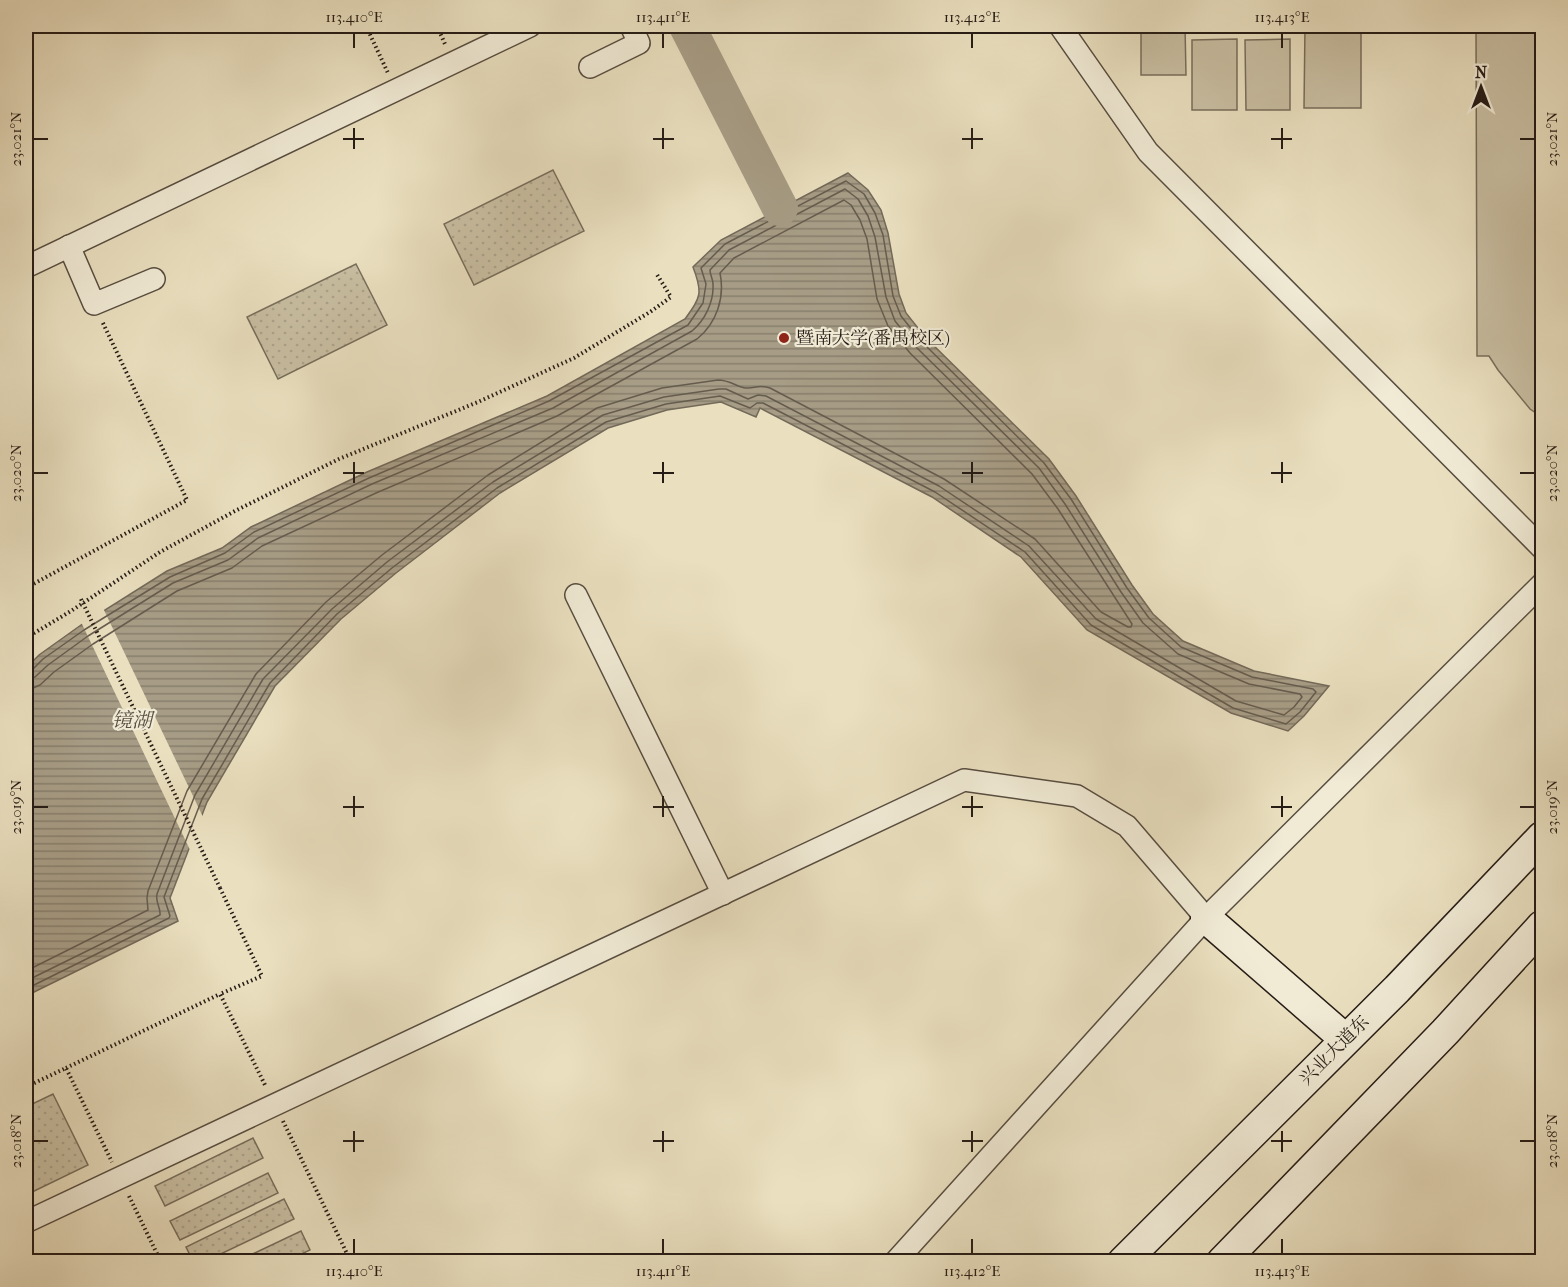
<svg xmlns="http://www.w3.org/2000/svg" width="1568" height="1287" viewBox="0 0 1568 1287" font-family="'IM FELL French Canon','Noto Serif SC',serif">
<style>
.grass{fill:url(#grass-dots);stroke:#786e5c;stroke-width:1.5}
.pitch{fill:#c9bfa3;stroke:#786e5c;stroke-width:1.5}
.water{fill:url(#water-rules);stroke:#736959;stroke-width:1.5}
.pier{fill:#eae0c0}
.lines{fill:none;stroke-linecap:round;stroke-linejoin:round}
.shore{stroke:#665c4e;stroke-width:1.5}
.river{stroke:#a79d86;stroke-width:36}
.street-casing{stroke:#574d40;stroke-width:24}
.secondary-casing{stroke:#261c16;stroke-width:33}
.path{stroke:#261c16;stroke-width:4;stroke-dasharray:1.5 3;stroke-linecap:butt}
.street{stroke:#f1ebd6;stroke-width:21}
.secondary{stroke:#f1ebd6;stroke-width:30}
.path-bridge{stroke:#261c16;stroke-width:4;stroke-dasharray:1.5 3;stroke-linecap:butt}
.ticks{fill:none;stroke:#261c16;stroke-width:2}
.poi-dot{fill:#8f2418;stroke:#f1ebd6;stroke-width:2}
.labels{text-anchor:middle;stroke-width:4.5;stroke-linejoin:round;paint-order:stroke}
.poi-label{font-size:18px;fill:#261c16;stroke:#f1ebd6;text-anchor:start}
.street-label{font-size:18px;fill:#261c16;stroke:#f1ebd6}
.water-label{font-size:20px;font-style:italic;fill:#5a5043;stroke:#f1ebd6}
.neatline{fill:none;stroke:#261c16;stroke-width:2}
.ticks-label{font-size:15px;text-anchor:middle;fill:#261c16}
</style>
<defs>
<pattern id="grass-dots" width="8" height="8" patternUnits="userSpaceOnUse" patternTransform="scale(1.5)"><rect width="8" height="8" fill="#c9bfa3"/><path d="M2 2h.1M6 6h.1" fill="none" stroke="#aca48c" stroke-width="1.8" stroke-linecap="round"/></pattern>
<pattern id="water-rules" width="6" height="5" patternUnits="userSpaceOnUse" patternTransform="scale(1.5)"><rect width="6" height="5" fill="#a79d86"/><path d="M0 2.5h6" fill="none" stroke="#887f6d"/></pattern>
</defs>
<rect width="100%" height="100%" fill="#eae0c0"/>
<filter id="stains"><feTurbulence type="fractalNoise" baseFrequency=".00333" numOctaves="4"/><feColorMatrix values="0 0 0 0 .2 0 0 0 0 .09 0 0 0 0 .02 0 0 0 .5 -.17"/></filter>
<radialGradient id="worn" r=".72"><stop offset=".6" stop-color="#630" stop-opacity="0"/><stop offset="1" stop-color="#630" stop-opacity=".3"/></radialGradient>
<g class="grass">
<path d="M 553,170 L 584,231 L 474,285 L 444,224 Z"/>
<path d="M 356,264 L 387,325 L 278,379 L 247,317 Z"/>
<path d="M 53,1094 L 88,1165 L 26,1195 L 26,1107 Z"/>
<path d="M 253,1138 L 263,1158 L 165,1206 L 155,1186 Z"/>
<path d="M 268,1173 L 278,1193 L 180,1240 L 170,1221 Z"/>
<path d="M 284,1199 L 294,1219 L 206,1261 L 193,1261 L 186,1247 Z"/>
<path d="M 301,1231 L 310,1250 L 287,1261 L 238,1261 Z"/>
</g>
<g class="pitch">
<path d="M 1141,26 L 1185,26 L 1186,75 L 1141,75 Z"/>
<path d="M 1305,26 L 1361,26 L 1361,108 L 1304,108 Z"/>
<path d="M 1476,26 L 1542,26 L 1542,417 L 1530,409 L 1498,370 L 1489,356 L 1477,356 Z"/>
<path d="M 1237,39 L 1237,110 L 1192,110 L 1192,40 Z"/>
<path d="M 1290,39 L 1290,110 L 1246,110 L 1245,40 Z"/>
</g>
<path class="water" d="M 848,173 L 868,190 L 881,210 L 888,233 L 899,294 L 906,313 L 925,337 L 1049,459 L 1076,496 L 1132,585 L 1153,614 L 1183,641 L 1254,671 L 1329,686 L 1304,716 L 1288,731 L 1231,713 L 1087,630 L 1021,557 L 932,497 L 760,408 L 756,417 L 721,402 L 667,410 L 608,428 L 500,493 L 396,573 L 341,619 L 275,686 L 207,802 L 170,898 L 178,921 L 26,996 L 26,668 L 39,655 L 81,625 L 167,571 L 222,548 L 251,527 L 367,472 L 547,396 L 685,319 C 701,297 703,293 693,267 L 721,240 Z"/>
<path class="pier" d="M 103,608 L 204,819 L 191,852 L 81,622 Z"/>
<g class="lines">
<g class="shore">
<path d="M 26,672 L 32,670 L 43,659 L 84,630 L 170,577 L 225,553 L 254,532 L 369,478 L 549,401 L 688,325 L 703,303 L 706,284 L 701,268 L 725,244 L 846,181 L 864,194 L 875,213 L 883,235 L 893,296 L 901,316 L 921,341 L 1044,463 L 1071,499 L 1127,588 L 1149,618 L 1181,647 L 1252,677 L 1313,689 L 1316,692 L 1300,712 L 1286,724 L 1233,708 L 1091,625 L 1025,552 L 935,492 L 763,403 L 757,403 L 750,408 L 720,396 L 666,404 L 606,422 L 497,488 L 392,568 L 337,614 L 270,683 L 202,799 L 164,897 L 170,916 L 169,918 L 26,989"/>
<path d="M 26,679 L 35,677 L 48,665 L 88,636 L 173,583 L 228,560 L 258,538 L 372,484 L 553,408 L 692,331 C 705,320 714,302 713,284 C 713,279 710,275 710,270 L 729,250 L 845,189 L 858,199 L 868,216 L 875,237 L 886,297 L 895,321 L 916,347 L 1039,468 L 1065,504 L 1121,592 L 1143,623 L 1178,654 L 1249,684 L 1300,694 L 1302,697 L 1294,707 L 1284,715 L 1236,701 L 1096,619 L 1029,546 L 939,486 L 766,396 L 758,395 L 748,399 L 726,389 L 719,389 L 664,397 L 603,415 L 493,482 L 387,562 L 332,609 L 263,679 L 195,795 L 157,894 C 155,902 161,908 160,915 L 26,981"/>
<path d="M 26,688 L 33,688 L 40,685 L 54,672 L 93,644 L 177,591 L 232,568 L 262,546 L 376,493 L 557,416 L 697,339 C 717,323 725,297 720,273 L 734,258 L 844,200 L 851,205 L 860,220 L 867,239 L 877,299 L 888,326 L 910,353 L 1032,474 L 1058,509 L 1132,624 L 1131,627 L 1128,627 L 1101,612 L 1035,539 L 944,479 L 770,388 C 757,384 755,389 746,388 C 737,387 730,380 718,380 L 662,388 L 597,408 L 488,475 L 382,555 L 326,602 L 256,674 L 187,791 L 148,891 L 147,898 L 148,910 L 26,971"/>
</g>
<path class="river" d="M 687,26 L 780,208"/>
<g class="street-casing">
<g id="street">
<path d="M 1060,26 L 1148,152 L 1542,548"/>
<path d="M 590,67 L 639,43 L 631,26"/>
<path d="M 69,246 L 94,304 L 154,279"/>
<path d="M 26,267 L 530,26"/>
<path d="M 576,595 L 723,894"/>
<path d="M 26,1222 L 964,780 L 1077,796 L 1127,826 L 1206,918"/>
<path d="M 895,1262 L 1206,918 L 1542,584"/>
</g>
</g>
<g class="secondary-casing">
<g id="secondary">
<path d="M 1206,918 L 1345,1039"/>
<path d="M 1123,1262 L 1397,989 L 1542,837"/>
<path d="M 1222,1262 L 1445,1032 L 1542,926"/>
</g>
</g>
<g class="path">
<path d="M 366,26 L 388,73"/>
<path d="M 437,26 L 445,44"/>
<path d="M 26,588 L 187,500 L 102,321"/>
<path d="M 26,638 L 71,611 L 160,552 L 235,511 L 339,459 L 478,402 L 574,358 L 650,312 L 671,297 L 656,273"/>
<path d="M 220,888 L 262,976 L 220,994 L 266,1087"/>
<path d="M 66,1068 L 220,994"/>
<path d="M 26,1087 L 66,1068 L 112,1162"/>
<path d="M 283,1121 L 351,1262"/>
<path d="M 129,1196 L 161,1262"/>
</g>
<use href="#street" class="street"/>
<use href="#secondary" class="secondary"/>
<path class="path-bridge" d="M 81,599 L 220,888"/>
</g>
<path class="ticks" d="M 354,33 L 354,48M 663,33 L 663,48M 972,33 L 972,48M 1282,33 L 1282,48M 354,128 L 354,149M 663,128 L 663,149M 972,128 L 972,149M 1282,128 L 1282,149M 33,139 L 48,139M 343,139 L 364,139M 653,139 L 674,139M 962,139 L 983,139M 1271,139 L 1292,139M 1520,139 L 1535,139M 354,462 L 354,483M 663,462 L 663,483M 972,462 L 972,483M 1282,462 L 1282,483M 33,473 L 48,473M 343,473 L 364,473M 653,473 L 674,473M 962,473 L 983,473M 1271,473 L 1292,473M 1520,473 L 1535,473M 354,796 L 354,817M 663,796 L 663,817M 972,796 L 972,817M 1282,796 L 1282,817M 33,807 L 48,807M 343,807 L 364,807M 653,807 L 674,807M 962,807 L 983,807M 1271,807 L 1292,807M 1520,807 L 1535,807M 354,1131 L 354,1152M 663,1131 L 663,1152M 972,1131 L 972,1152M 1282,1131 L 1282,1152M 33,1141 L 48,1141M 343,1141 L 364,1141M 653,1141 L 674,1141M 962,1141 L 983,1141M 1271,1141 L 1292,1141M 1520,1141 L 1535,1141M 354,1239 L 354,1254M 663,1239 L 663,1254M 972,1239 L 972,1254M 1282,1239 L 1282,1254"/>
<circle class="poi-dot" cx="784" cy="338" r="6"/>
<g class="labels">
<g class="poi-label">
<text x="796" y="344">暨南大学(番禺校区)</text>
</g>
<g class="street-label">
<text transform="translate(1334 1050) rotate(-45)" y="6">兴业大道东</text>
</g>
<g class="water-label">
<text x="132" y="727">镜湖</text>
</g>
</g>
<rect width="1568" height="1287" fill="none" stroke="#eae0c0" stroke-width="66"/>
<g transform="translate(1481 87)" stroke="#f1ebd6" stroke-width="4.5" paint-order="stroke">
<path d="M0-4.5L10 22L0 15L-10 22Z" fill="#261c16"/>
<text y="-9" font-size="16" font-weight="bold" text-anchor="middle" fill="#261c16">N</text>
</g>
<rect x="33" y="33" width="1502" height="1221" class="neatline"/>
<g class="ticks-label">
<text x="354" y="22">113.410°E</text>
<text x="663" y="22">113.411°E</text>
<text x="972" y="22">113.412°E</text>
<text x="1282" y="22">113.413°E</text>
<text transform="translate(16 139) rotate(-90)" y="5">23.021°N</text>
<text transform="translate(1552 139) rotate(-90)" y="5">23.021°N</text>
<text transform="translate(16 473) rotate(-90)" y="5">23.020°N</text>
<text transform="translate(1552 473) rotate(-90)" y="5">23.020°N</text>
<text transform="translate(16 807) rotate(-90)" y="5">23.019°N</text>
<text transform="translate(1552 807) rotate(-90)" y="5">23.019°N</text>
<text transform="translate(16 1141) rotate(-90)" y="5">23.018°N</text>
<text transform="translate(1552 1141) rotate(-90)" y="5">23.018°N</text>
<text x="354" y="1276">113.410°E</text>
<text x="663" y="1276">113.411°E</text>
<text x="972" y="1276">113.412°E</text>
<text x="1282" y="1276">113.413°E</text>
</g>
<rect width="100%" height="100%" filter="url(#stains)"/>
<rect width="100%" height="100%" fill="url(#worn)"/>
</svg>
